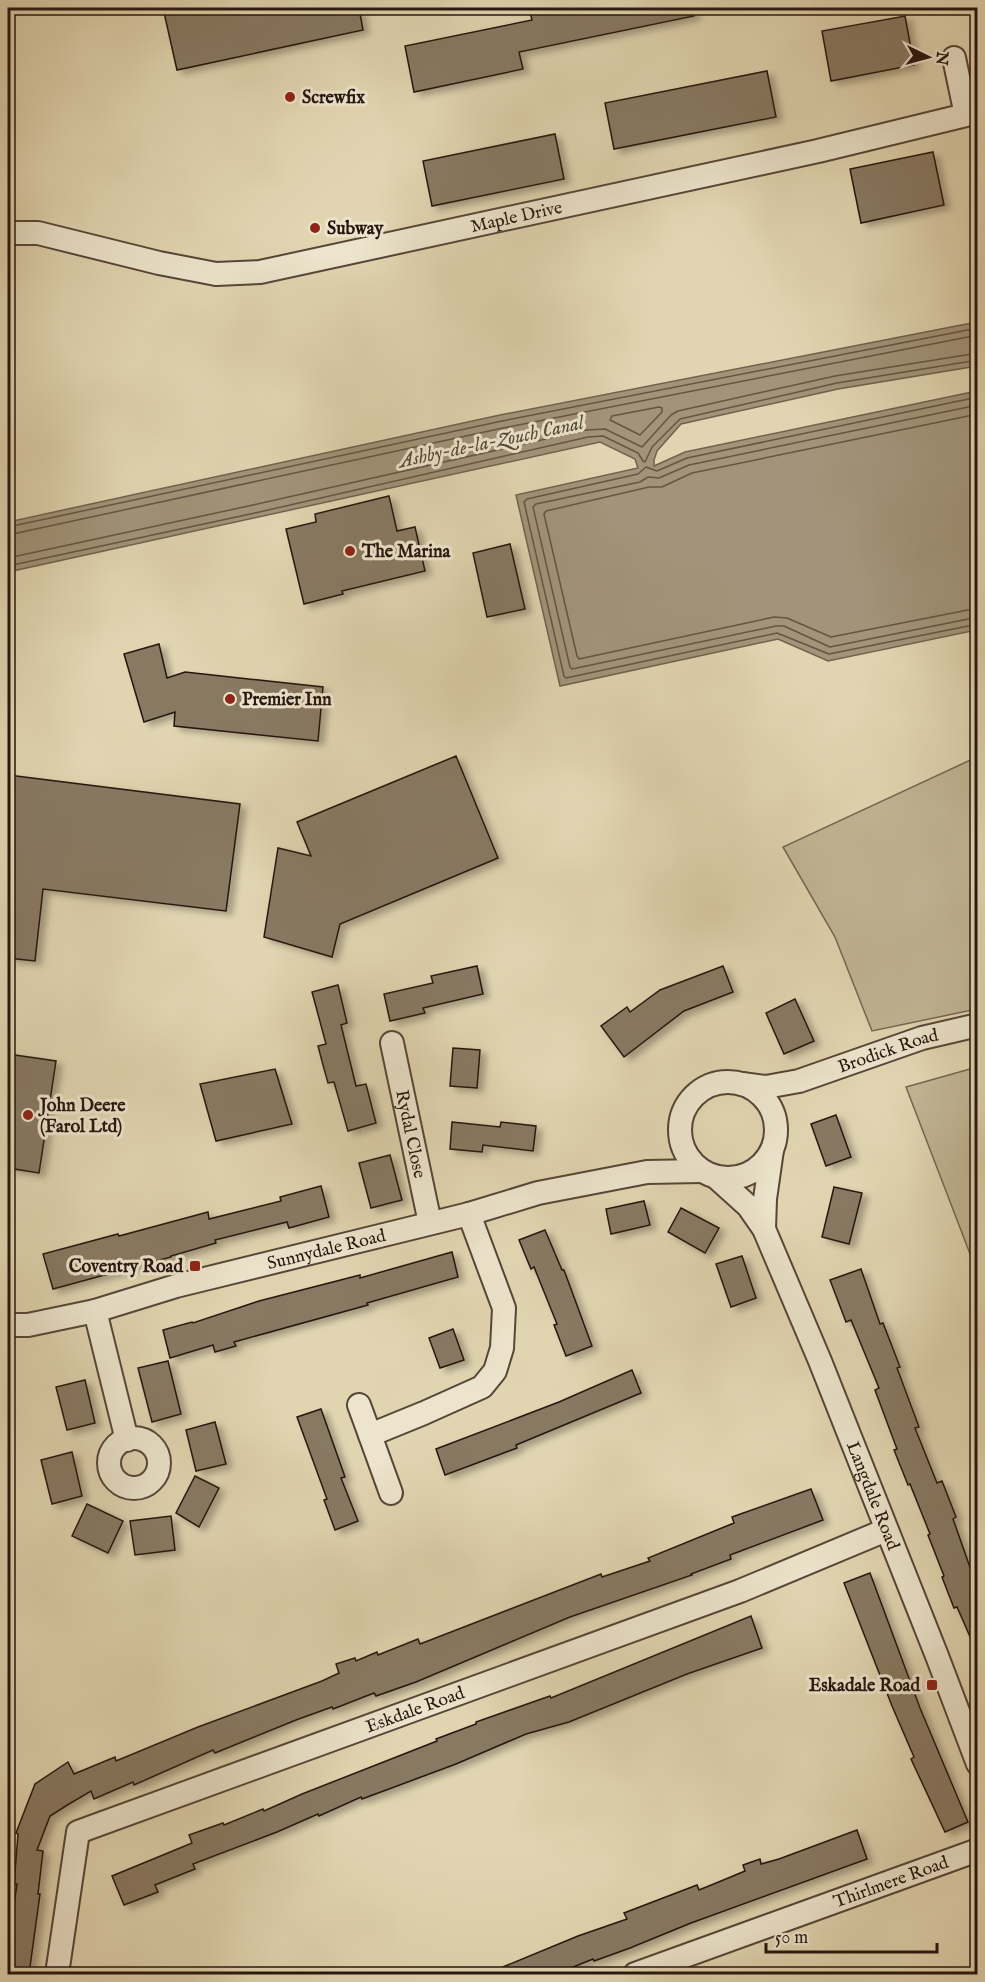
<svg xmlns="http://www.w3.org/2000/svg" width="985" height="1982" viewBox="0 0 985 1982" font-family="'IM FELL English',serif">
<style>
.green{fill:#c1b595;stroke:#746652;stroke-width:1.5}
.water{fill:#a2947a;stroke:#71624f;stroke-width:1.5}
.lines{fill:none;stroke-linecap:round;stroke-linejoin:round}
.shore{stroke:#645544;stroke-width:1.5}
.building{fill:#887963;stroke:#27160f;stroke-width:1.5;filter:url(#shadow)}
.street-casing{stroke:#564638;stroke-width:26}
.street{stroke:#ece4cc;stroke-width:22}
.poi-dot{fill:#8f2418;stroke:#ece4cc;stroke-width:2}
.labels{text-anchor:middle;stroke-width:6;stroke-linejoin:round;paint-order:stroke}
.poi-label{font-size:18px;font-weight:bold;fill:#27160f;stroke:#ece4cc;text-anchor:start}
.street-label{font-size:18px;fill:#27160f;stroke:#ece4cc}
.water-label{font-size:20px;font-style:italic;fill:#58483a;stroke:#ece4cc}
</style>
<defs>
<filter id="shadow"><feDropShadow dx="6" dy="4" stdDeviation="3" flood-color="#0004"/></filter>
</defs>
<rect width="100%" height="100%" fill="#e1d5b1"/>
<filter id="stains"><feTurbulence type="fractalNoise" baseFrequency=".00333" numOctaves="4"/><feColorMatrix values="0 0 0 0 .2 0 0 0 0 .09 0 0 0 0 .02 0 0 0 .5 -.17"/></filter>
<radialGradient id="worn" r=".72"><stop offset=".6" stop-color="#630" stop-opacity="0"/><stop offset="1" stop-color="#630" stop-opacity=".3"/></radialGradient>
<g class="green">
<path d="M 977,757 L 977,1009 L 872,1031 L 835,937 L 783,847 Z"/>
<path d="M 977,1067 L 978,1067 L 977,1272 L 906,1087 Z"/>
</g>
<path class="water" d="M 977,322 L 977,366 L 838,389 L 681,424 L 657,451 L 654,460 L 654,466 L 685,452 L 977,391 L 977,630 L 828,661 L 778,639 L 560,686 L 516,495 L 638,468 L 635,459 L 600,442 L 8,572 L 8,522 L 500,415 Z"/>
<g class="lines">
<g class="shore">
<path d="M 978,397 L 687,458 L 657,471 L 646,467 L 638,474 L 527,499 L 524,502 L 564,676 L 566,678 L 777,633 L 829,654 L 978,624"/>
<path d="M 978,405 L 689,465 L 659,478 L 648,477 L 640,482 L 536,504 L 533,507 L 570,667 L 572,669 L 776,626 L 784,626 L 830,647 L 978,617"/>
<path d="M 659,407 L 662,408 L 662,412 L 640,435 L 610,420 L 612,416 Z"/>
<path d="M 978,414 L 692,473 L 662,487 L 649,487 L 546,511 L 544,514 L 577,656 L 579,659 L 774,617 L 787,618 L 831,637 L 978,608"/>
<path d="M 8,527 L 502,421 L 978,328"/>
<path d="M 8,535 L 503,428 L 978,335"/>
<path d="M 8,558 L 253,505 L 586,430 L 605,429 L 642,447 L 671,415 L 678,411 L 835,376 L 978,353"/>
<path d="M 8,566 L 255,513 L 588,437 L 603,436 L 638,453 L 643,461 L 645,462 L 652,447 L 680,419 L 837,383 L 978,360"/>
</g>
</g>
<g class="building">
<path d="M 163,8 L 359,8 L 363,30 L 177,70 Z"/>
<path d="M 529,8 L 693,8 L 694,16 L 519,52 L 523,69 L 414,92 L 405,46 L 532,20 Z"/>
<path d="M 905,16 L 914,65 L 831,81 L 822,31 Z"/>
<path d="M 767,71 L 776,117 L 614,149 L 605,103 Z"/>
<path d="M 555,134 L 564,179 L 432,206 L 423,161 Z"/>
<path d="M 933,152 L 944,205 L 861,223 L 850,169 Z"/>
<path d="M 389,496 L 397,531 L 415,527 L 425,571 L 342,591 L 343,594 L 304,604 L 286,529 L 316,522 L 315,514 Z"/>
<path d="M 510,544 L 525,609 L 487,617 L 473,553 Z"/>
<path d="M 159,644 L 167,678 L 185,672 L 323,687 L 318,741 L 174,726 L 175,712 L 144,722 L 124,654 Z"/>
<path d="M 456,756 L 498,858 L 340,924 L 332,957 L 264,937 L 278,848 L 311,856 L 297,822 Z"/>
<path d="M 8,775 L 240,804 L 226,911 L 43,889 L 35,961 L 8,958 Z"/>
<path d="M 477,966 L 483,994 L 423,1008 L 425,1013 L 390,1021 L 384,994 L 433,983 L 431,976 Z"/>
<path d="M 723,966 L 733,992 L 684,1011 L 624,1057 L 601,1026 L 627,1007 L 630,1012 L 660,990 Z"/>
<path d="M 338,985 L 347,1023 L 341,1025 L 356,1086 L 366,1084 L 376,1123 L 348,1131 L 334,1082 L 328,1083 L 323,1065 L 318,1046 L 326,1044 L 312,992 Z"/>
<path d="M 795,999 L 814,1041 L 784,1054 L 766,1013 Z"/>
<path d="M 453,1048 L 480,1050 L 477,1088 L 450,1086 Z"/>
<path d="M 8,1054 L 56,1061 L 39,1173 L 8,1168 Z"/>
<path d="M 275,1069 L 292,1124 L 216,1141 L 200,1084 Z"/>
<path d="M 836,1115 L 851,1157 L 826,1166 L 811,1124 Z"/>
<path d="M 452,1122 L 500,1127 L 501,1122 L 536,1126 L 533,1151 L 483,1145 L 482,1152 L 450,1149 Z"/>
<path d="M 390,1155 L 402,1200 L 371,1208 L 359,1163 Z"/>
<path d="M 321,1186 L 329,1217 L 289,1228 L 287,1222 L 215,1240 L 216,1243 L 171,1256 L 171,1257 L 53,1289 L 43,1254 L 118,1234 L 119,1236 L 208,1212 L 209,1219 L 281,1201 L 280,1197 Z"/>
<path d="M 834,1187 L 862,1193 L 849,1244 L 822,1237 Z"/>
<path d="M 644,1201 L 650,1225 L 611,1234 L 606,1209 Z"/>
<path d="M 681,1208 L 719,1228 L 705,1253 L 668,1232 Z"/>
<path d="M 545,1230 L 562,1270 L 564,1270 L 592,1346 L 566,1356 L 554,1325 L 557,1324 L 534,1267 L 531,1269 L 519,1240 Z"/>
<path d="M 452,1252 L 458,1277 L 367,1303 L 368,1305 L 234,1342 L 236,1346 L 215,1352 L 213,1345 L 170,1358 L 163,1330 L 192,1322 L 193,1323 L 259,1301 L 360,1275 L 360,1278 Z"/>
<path d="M 742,1256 L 756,1298 L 731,1307 L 716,1264 Z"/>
<path d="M 861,1269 L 880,1324 L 883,1323 L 900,1367 L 897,1368 L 919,1427 L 915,1428 L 937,1483 L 942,1481 L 956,1517 L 953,1519 L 978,1590 L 978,1655 L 957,1607 L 954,1608 L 942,1577 L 944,1576 L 928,1535 L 930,1534 L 910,1484 L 908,1485 L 894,1450 L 897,1449 L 875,1390 L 879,1388 L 851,1320 L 846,1322 L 830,1280 Z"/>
<path d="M 453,1329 L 464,1360 L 440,1368 L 429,1338 Z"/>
<path d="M 168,1361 L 181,1414 L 152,1422 L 138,1368 Z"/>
<path d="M 632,1370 L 641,1393 L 516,1445 L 517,1448 L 445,1475 L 436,1449 L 559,1402 Z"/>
<path d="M 85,1380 L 95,1423 L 67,1430 L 56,1387 Z"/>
<path d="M 321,1409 L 345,1477 L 341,1478 L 358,1521 L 335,1530 L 324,1500 L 327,1499 L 297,1417 Z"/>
<path d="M 215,1422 L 226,1464 L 196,1471 L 186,1430 Z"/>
<path d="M 72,1452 L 82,1496 L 52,1504 L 41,1460 Z"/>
<path d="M 195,1476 L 219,1488 L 199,1527 L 176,1513 Z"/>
<path d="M 811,1489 L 823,1520 L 730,1555 L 731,1559 L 691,1574 L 692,1575 L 570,1617 L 416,1682 L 376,1696 L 374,1693 L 333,1709 L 332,1707 L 296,1720 L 215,1753 L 213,1750 L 134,1785 L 133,1782 L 94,1799 L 91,1791 L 69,1804 L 50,1816 L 37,1850 L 43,1851 L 38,1894 L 40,1894 L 29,1974 L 8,1973 L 11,1926 L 17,1884 L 14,1884 L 18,1834 L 16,1833 L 35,1784 L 68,1762 L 74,1774 L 115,1757 L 116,1761 L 198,1727 L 322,1681 L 339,1673 L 336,1664 L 355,1658 L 356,1661 L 377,1652 L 378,1655 L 418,1639 L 420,1644 L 601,1574 L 602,1577 L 650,1561 L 648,1558 L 734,1523 L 732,1517 Z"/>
<path d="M 87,1504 L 123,1521 L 108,1553 L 72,1536 Z"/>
<path d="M 171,1516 L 175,1550 L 135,1555 L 130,1521 Z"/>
<path d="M 870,1573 L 920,1708 L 968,1822 L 945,1832 L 911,1759 L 914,1757 L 892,1706 L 844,1583 Z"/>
<path d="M 751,1616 L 762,1648 L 687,1674 L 569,1722 L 526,1734 L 456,1764 L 362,1799 L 361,1797 L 319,1816 L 318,1814 L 277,1832 L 193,1864 L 195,1869 L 155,1885 L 158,1892 L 124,1905 L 112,1876 L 192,1843 L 189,1835 L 223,1823 L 224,1825 L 263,1809 L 264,1811 L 302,1794 L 437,1741 L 436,1739 L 476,1724 L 476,1722 L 550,1696 L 551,1698 Z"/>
<path d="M 857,1830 L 867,1859 L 691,1923 L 630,1948 L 594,1961 L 593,1959 L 556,1974 L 486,1974 L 578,1936 L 627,1919 L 624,1913 L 697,1885 L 699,1890 L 721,1881 L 745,1871 L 743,1865 L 760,1859 L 761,1864 L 779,1859 Z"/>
</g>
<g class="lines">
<g class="street-casing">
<g id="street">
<path id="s1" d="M 8,233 L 38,233 L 159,263 L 216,274 L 260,272 L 818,151 L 966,115 L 954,58"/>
<path id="s2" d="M 392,1043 L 430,1223"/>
<circle cx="728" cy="1130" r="48"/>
<path id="s3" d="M 742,1084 L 766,1087 L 799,1081 L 922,1038 L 978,1025"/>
<path id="s4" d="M 717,1178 L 748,1206 L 764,1229 L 820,1361 L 937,1656 L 978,1764"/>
<path d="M 764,1229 L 765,1199 L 772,1150"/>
<path d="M 95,1311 L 127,1440"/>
<path id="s5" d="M 8,1325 L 28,1325 L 95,1311 L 176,1286 L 469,1214 L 538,1193 L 647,1172 L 701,1171"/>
<path d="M 359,1405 L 370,1435 L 424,1413 L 482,1387 L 495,1371 L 502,1348 L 504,1308 L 469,1214"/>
<path d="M 370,1435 L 391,1493"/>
<circle cx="134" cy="1463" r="25"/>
<path id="s6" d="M 57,1974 L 78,1832 L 740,1591 L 886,1530"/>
<path id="s7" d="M 635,1974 L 978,1850"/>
</g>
</g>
<use href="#street" class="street"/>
</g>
<g class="poi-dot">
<circle cx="290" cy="97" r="6"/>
<circle cx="315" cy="228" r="6"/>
<circle cx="350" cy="551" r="6"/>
<circle cx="230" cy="699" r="6"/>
<circle cx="28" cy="1115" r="6"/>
<rect x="189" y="1260" width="12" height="12" rx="3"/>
<rect x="926" y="1679" width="12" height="12" rx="3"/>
</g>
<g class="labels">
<g class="poi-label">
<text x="302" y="103">Screwfix</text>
<text x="327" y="234">Subway</text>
<text x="362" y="557">The Marina</text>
<text x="242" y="705">Premier Inn</text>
<text x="40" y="1111">John Deere<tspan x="40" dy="21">(Farol Ltd)</tspan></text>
<text x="183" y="1272" text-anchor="end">Coventry Road</text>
<text x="920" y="1691" text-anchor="end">Eskadale Road</text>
</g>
<g class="street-label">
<text dy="6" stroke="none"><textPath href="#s1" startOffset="519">Maple Drive</textPath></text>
<text dy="6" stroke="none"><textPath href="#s3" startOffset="152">Brodick Road</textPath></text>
<text dy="6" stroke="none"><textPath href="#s2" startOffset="93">Rydal Close</textPath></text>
<text dy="6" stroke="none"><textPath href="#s5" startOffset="328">Sunnydale Road</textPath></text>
<text dy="6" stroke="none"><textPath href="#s4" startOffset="358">Langdale Road</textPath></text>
<text dy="6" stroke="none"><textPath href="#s6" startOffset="502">Eskdale Road</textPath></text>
<text dy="6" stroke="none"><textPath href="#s7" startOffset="272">Thirlmere Road</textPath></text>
</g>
<g class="water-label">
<text transform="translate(491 441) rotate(-12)" y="7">Ashby-de-la-Zouch Canal</text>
</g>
</g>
<rect width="985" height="1982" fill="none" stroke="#e1d5b1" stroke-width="30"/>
<rect x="9" y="9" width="967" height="1964" fill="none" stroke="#27160f" stroke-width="3"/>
<rect x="15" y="15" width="955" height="1952" fill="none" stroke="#27160f" stroke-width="1.5"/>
<g transform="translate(928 57) rotate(95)" stroke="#ece4cc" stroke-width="4.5" paint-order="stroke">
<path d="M0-4.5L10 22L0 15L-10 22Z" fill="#27160f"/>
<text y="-9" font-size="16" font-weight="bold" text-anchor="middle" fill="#27160f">N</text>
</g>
<path d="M766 1943v9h171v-9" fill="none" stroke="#27160f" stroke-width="3"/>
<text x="775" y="1943" font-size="18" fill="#27160f" stroke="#ece4cc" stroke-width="4.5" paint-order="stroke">50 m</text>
<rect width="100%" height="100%" filter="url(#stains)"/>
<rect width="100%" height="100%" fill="url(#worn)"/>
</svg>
